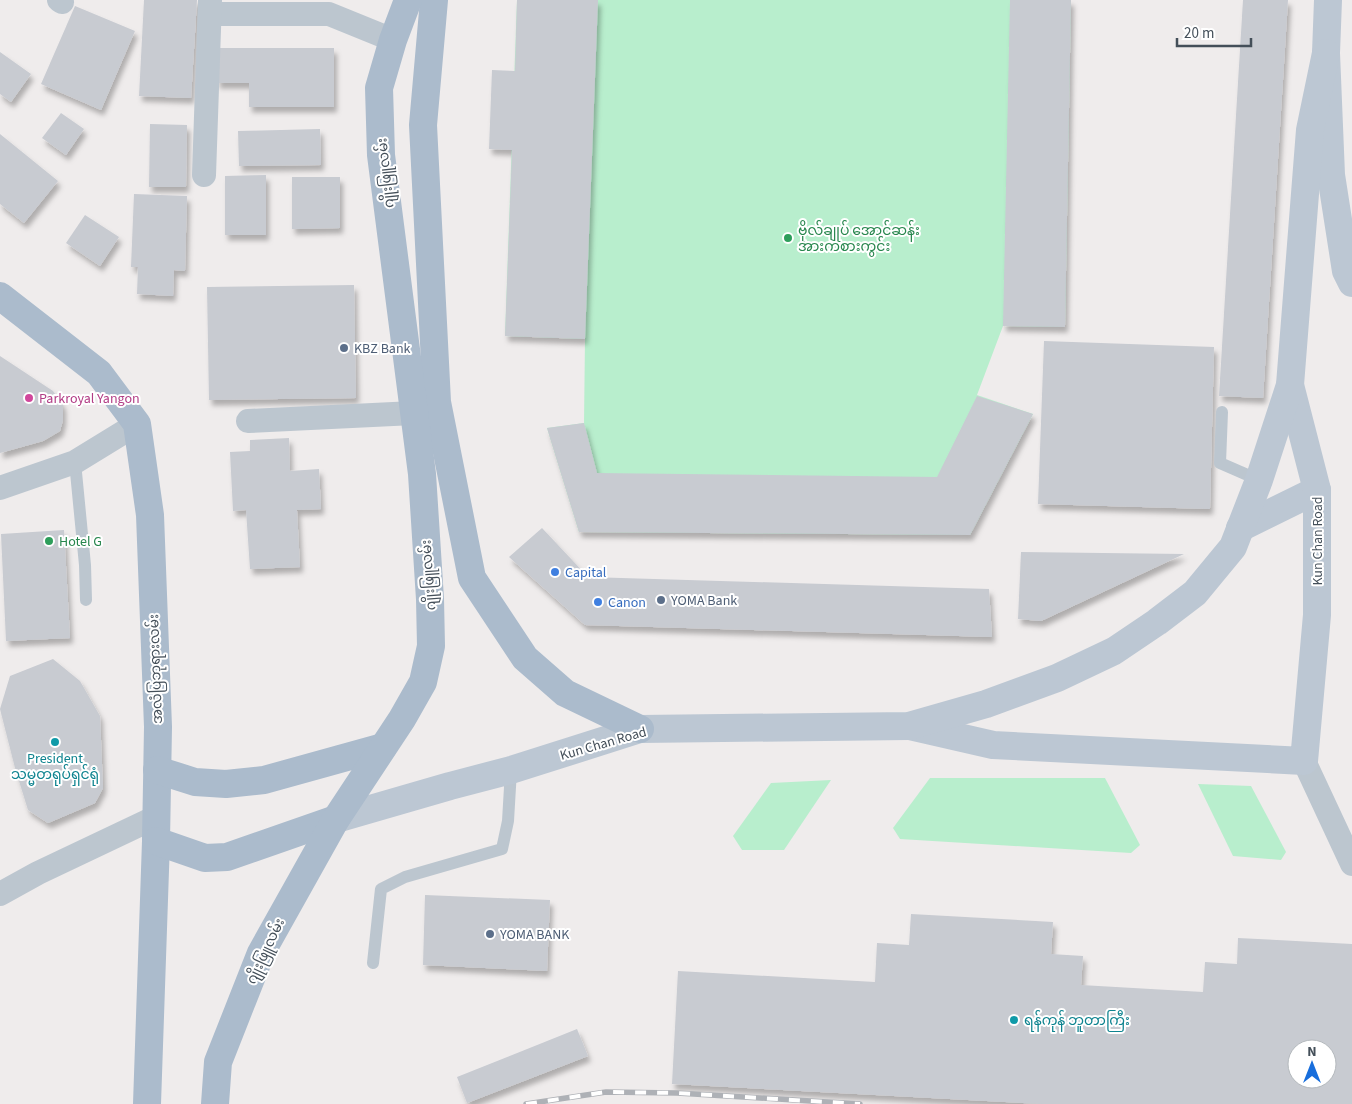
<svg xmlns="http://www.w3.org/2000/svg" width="1352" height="1104" viewBox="0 0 1352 1104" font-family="'Source Sans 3','Noto Sans Myanmar',sans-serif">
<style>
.green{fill:#b8eecd}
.building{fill:#c8cbd1;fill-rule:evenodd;filter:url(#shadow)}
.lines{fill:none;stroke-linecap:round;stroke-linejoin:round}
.lane{stroke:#bcc6cf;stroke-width:12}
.street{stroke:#bcc6cf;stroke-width:24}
.secondary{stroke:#bcc7d3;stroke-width:28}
.primary{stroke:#abbbcc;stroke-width:28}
.rail-casing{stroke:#aeb1b6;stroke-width:5.5}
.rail{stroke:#fff;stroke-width:4;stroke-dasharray:11;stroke-linecap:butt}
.leisure-dot{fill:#2e9e5b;stroke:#fff;stroke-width:2}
.service-dot{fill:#5c6f8a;stroke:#fff;stroke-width:2}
.hotel-dot{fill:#d1479c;stroke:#fff;stroke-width:2}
.shop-dot{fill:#3f7fe0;stroke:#fff;stroke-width:2}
.culture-dot{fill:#0f9aa8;stroke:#fff;stroke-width:2}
.labels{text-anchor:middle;stroke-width:4;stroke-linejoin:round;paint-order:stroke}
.street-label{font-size:14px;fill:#444f59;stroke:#fff}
.leisure-label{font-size:14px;fill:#27864d;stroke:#fff;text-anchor:start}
.service-label{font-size:14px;fill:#4e5e75;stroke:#fff;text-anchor:start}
.hotel-label{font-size:14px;fill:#b23c85;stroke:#fff;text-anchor:start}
.shop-label{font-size:14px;fill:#366cbe;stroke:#fff;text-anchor:start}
.culture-label{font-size:14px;fill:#0d838f;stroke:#fff}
</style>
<defs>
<filter id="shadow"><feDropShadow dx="3" dy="5.5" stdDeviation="2.5" flood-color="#0004"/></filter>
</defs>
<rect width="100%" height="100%" fill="#efecec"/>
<g class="green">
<path d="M 517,0 L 1071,0 L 1065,327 L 1003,326 L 977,395 L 1033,414 L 970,535 L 579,532 L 547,428 L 584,423 L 585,339 L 505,336 Z"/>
<path d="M 930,778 L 1105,778 L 1140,845 L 1131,853 L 900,839 L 893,828 Z"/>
<path d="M 831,780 L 784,850 L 742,850 L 733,836 L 771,783 Z"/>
<path d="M 1198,784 L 1251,786 L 1286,852 L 1281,860 L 1233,856 Z"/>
</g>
<g class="building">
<path d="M 144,0 L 197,0 L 191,98 L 139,96 Z"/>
<path d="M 517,0 L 598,0 L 585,339 L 505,336 L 512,150 L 489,149 L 492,70 L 515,71 Z"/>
<path d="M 1010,0 L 1071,0 L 1065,327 L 1003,326 Z"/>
<path d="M 1243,0 L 1288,0 L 1263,398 L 1219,396 Z"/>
<path d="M 75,6 L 135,31 L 101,110 L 41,84 Z"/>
<path d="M 217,48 L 334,48 L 334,107 L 249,107 L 249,83 L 217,83 Z"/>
<path d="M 0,52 L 31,74 L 11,102 L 0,94 Z"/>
<path d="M 61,113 L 84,129 L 66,155 L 42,138 Z"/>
<path d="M 150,124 L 187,125 L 186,187 L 149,187 Z"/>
<path d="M 320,129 L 321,165 L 239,166 L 238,131 Z"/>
<path d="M 0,134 L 58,181 L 24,223 L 0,204 Z"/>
<path d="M 266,175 L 266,235 L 225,235 L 225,176 Z"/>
<path d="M 292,177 L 340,177 L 340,228 L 292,229 Z"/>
<path d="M 134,194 L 187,196 L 185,271 L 174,270 L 173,296 L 137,294 L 138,267 L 131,267 Z"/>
<path d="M 85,215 L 119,237 L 100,266 L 66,243 Z"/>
<path d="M 354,285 L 356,398 L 209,400 L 207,287 Z"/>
<path d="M 1044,341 L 1214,347 L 1210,509 L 1038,504 Z"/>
<path d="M 0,356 L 53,391 L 63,405 L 63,420 L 60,431 L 43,441 L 0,453 Z"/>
<path d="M 977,396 L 1033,414 L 970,535 L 579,532 L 547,428 L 584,423 L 597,473 L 937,477 Z"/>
<path d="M 289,438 L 290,471 L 319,469 L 321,509 L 297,510 L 300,567 L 250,569 L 246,510 L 233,511 L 230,452 L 250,451 L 250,440 Z"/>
<path d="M 542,528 L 588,577 L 989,589 L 992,637 L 585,625 L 509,557 Z"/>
<path d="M 64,530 L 70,638 L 6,641 L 1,534 Z"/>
<path d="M 1021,552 L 1184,554 L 1041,621 L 1018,619 Z"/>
<path d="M 53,659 L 80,681 L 100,716 L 103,788 L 95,803 L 48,823 L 28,810 L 15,768 L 0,709 L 10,676 Z"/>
<path d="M 425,895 L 550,900 L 547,971 L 423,965 Z"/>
<path d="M 911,914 L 1053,922 L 1051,954 L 1083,956 L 1081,985 L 1203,992 L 1205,962 L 1237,964 L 1238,938 L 1352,944 L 1352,1104 L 1042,1104 L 672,1084 L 678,971 L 875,982 L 877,943 L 909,945 ZM 1297,1049 L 1327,1049 L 1327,1079 L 1297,1079 Z"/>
<path d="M 577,1029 L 588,1056 L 467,1103 L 457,1077 Z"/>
</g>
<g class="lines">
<g class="lane">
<path d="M 1222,412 L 1220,463 L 1259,480"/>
<path d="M 75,462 L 85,565 L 86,600"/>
<path d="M 373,963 L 381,889 L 405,877 L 502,849 L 508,821 L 511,770"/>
</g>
<g class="street">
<path d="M 59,0 L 62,2"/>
<path d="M 210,14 L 329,14 L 393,40"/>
<path d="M 204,175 L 210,0"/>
<path d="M 248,421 L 414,413"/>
<path d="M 0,488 L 75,462 L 137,424"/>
<path d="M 1304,761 L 1352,864"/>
<path d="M 0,894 L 38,873 L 156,817"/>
</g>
<g class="secondary">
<path d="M 1328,0 L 1326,53 L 1331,175 L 1346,271 L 1352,283"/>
<path d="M 1240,528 L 1317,490"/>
<path d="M 910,726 L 993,745 L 1304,761 L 1317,615 L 1317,490 L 1290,385"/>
<path d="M 336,819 L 450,786 L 511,770 L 640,729 L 909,726 L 986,704 L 1057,678 L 1114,651 L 1157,622 L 1195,593 L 1233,547 L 1259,480 L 1290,385 L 1310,130 L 1326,53"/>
</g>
<g class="primary">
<path d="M 434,0 L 423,125 L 437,402 L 472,578 L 525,658 L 565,693 L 640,729"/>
<path d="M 0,296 L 99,373 L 137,424 L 150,515 L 158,727 L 156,841 L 147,1104"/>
<path d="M 157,770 L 195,782 L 226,784 L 264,780 L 383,747"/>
<path d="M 156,841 L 205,858 L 227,857 L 336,819"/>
<path d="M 215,1104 L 218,1062 L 261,953 L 336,819 L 402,719 L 423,682 L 431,646 L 430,599 L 422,474 L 381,155 L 379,88 L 393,40 L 408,0"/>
</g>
<g class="rail-casing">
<path id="rail" d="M 526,1104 L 606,1092 L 677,1093 L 860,1104"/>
</g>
<use href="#rail" class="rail"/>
</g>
<g class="leisure-dot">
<circle cx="788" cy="238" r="5"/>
<circle cx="49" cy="541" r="5"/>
</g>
<g class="service-dot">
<circle cx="344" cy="348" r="5"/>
<circle cx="661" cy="600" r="5"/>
<circle cx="490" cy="934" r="5"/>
</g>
<circle class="hotel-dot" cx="29" cy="398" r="5"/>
<g class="shop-dot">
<circle cx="555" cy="572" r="5"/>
<circle cx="598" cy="602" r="5"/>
</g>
<g class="culture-dot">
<circle cx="55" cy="742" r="5"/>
<circle cx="1014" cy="1020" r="5"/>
</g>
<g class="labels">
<g class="street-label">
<text transform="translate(385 173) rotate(-96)" y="5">ဂျိုးဖြူလမ်း</text>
<text transform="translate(1317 541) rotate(-90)" y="5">Kun Chan Road</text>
<text transform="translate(428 575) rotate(-94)" y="5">ဂျိုးဖြူလမ်း</text>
<text transform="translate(155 669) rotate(-92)" y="5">အလံပြဘုရားလမ်း</text>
<text transform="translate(603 743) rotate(-16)" y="5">Kun Chan Road</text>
<text transform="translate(265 951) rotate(-65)" y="5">ဂျိုးဖြူလမ်း</text>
</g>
<g class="leisure-label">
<text x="798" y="235">ဗိုလ်ချုပ် အောင်ဆန်း<tspan x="798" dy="16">အားကစားကွင်း</tspan></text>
<text x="59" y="546">Hotel G</text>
</g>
<g class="service-label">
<text x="354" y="353">KBZ Bank</text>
<text x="671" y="605">YOMA Bank</text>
<text x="500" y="939">YOMA BANK</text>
</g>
<g class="hotel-label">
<text x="39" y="403">Parkroyal Yangon</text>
</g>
<g class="shop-label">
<text x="565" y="577">Capital</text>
<text x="608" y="607">Canon</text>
</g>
<g class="culture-label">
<text x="55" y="763">President<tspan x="55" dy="16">သမ္မတရုပ်ရှင်ရုံ</tspan></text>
<text x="1024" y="1025" text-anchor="start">ရန်ကုန် ဘူတာကြီး</text>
</g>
</g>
<g transform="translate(1312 1064)"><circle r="24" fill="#ffffff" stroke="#b4b9bd"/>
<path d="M0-4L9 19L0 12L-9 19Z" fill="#186edc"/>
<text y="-8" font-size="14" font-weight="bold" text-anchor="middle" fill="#444f59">N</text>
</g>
<path d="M1177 38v8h74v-8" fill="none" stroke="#444f59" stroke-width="2.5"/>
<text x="1184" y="38" font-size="15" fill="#444f59" stroke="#ffffff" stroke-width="4" paint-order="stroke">20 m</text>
</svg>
